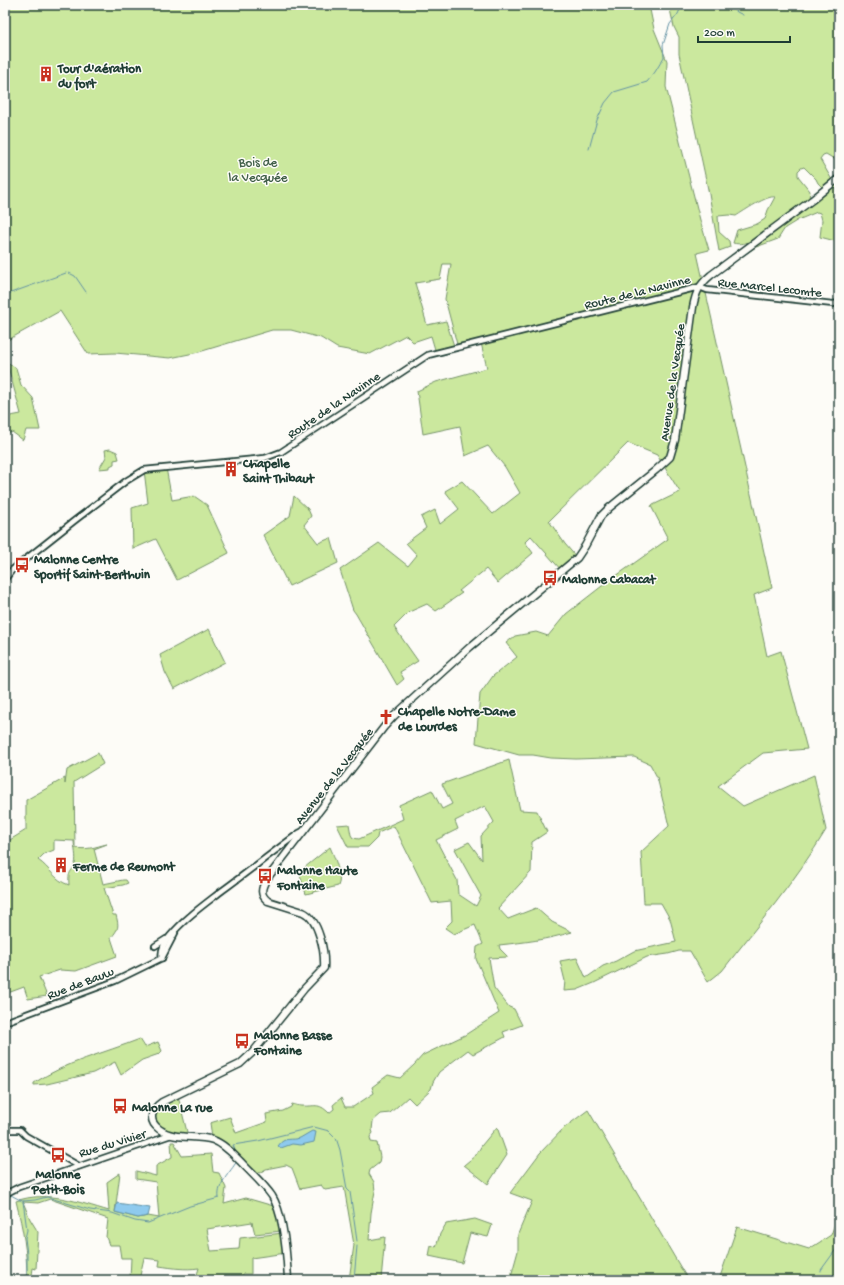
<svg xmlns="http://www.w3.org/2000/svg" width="844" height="1285" viewBox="0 0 844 1285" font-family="'Gochi Hand',sans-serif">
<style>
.green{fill:#cbe89e;stroke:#759269;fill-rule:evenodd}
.water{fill:#8ecaee;stroke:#6292a4}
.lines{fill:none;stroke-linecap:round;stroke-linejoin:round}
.stream{stroke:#6292a4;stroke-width:1}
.minor-casing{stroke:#1f3d34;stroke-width:8}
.major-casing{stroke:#1f3d34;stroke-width:9}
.minor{stroke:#fdfcf7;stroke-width:4.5}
.major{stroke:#fdfcf7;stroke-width:6}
.labels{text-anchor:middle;stroke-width:3;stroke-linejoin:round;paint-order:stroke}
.poi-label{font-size:13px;font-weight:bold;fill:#1f3d34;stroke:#fdfcf7;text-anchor:start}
.park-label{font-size:13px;fill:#415f49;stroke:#fdfcf7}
.street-label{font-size:13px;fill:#1f3d34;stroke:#fdfcf7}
</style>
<rect width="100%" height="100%" fill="#fdfcf7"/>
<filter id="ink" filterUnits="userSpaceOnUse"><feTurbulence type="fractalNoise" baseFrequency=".025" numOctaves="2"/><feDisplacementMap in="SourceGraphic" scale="8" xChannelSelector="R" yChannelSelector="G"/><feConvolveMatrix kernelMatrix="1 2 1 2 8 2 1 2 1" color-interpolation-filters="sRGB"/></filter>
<g filter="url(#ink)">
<g class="green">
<path d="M 5,5 L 649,5 L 654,29 L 667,61 L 666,87 L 700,220 L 709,250 L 697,253 L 772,588 L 754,595 L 767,656 L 781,651 L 807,749 L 763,753 L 718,786 L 743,806 L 814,775 L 826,830 C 796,880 758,925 722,971 L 708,982 L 690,951 L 679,951 L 668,954 L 647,957 L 594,983 L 577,990 L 564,991 L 565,981 L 560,961 L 577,958 L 586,978 L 603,966 L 616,961 L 634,951 L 676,942 L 670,919 L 661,903 L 644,903 L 641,852 L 669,826 L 657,777 L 650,764 L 634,757 L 576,759 L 551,758 L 533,755 L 519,755 L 476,743 L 480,694 L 493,676 L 517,657 L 506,643 L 515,636 L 536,632 L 548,636 L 566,614 L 602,586 L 668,539 L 651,506 L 680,492 L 657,455 L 628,443 L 549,521 L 565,544 L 577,558 L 562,571 L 531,536 L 525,542 L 533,553 L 498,583 L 486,569 L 459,591 L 462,593 L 439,609 L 436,611 L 427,604 L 409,612 L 394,627 L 418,661 L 400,672 L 404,679 L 397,685 L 356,614 L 353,610 L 340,570 L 379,543 L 408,566 L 417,555 L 406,543 L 426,528 L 421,517 L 435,510 L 440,524 L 459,509 L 445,491 L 462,481 L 493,514 L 520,493 L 505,467 L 488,446 L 465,456 L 460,426 L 423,434 L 417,391 L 436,382 L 487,368 L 481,343 L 458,348 L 445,299 L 451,264 L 443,264 L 440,279 L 415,283 L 427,325 L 446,321 L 455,349 L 436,353 L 431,336 L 413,342 L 406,335 L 370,354 L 337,348 L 321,338 L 291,330 L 272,330 L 199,352 L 170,358 L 115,353 L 88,354 L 60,311 L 6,341 L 7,362 L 16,368 L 21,385 L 33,398 L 40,430 L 26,430 L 23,440 L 12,432 L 5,435 L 5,417 L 21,414 L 7,363 L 5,362 Z"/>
<path d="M 669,5 L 839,5 L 839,162 L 826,154 L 823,155 L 820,159 L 832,180 L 823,188 L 818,183 L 816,179 L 804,167 L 801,168 L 798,171 L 798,176 L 810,191 L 809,198 L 800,206 L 753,240 C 747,243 740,245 733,243 L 737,230 L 757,224 L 765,219 L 768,210 L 775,197 C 767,195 744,211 736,216 L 729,215 L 718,216 L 719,232 L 729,241 L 730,247 L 719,251 L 709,194 L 679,54 L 679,37 L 674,27 Z"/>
<path d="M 839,181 L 839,242 L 820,237 L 822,220 L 820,213 L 817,212 L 798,220 L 785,228 L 778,239 L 756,247 L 729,265 L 775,229 Z"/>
<path d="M 110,449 L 117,452 L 119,459 L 114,460 L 114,464 L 110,466 L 110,468 L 99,469 L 106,457 L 105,450 Z"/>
<path d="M 166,468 L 172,500 L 194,496 L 207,505 L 229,553 L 177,580 L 156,539 L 133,549 L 132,508 L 148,503 L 144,470 Z"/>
<path d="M 294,496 L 308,509 L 311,516 L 304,525 L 318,543 L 331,538 L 338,563 L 289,586 L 263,535 L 290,516 Z"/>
<path d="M 209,629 L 225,662 L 174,689 L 165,672 L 160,655 Z"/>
<path d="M 98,753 L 103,764 L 74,782 L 75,848 C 89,850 94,847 107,844 L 94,849 L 103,884 L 123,880 L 126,880 L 128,883 L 123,885 L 104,888 L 113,915 L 116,915 C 119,927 119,928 111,938 L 117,956 L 76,971 L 60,970 L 39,977 L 47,996 L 28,999 L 24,987 L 5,994 L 5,843 L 26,830 L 26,800 L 65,778 L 65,784 L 67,770 ZM 54,840 L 74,841 C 74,847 77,858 75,864 C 71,874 68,870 69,885 C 54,880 50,868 38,860 L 44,854 L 54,850 Z"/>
<path d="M 509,760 L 520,810 L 537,811 L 547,832 L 532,842 L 531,872 L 498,908 L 508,919 L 536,908 L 552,922 L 572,932 C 546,940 526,942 499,945 L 500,949 L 508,957 L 489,958 L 494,988 L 509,1007 L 514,1009 L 522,1025 L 503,1032 L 505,1037 L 473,1054 L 468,1050 L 439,1072 L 433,1082 L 431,1089 L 415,1104 L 408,1097 L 390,1113 L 381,1114 L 373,1121 L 372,1130 L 373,1133 L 370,1137 L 371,1142 L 377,1143 L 380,1157 L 379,1163 L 370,1170 L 369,1174 L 374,1182 L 375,1191 L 371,1213 L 369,1240 L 385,1237 L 381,1280 L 349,1280 L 354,1245 L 344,1187 L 325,1190 L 321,1185 L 300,1189 L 292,1168 L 286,1165 L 266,1169 L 254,1176 L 225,1143 L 212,1137 L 210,1123 L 230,1117 L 236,1133 L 267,1122 L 266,1114 L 283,1111 L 291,1107 L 292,1104 C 296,1105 299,1106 302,1106 C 315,1107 318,1102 329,1113 L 334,1109 L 333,1105 L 341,1098 L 345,1107 L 353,1107 L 374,1093 L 372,1087 L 388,1075 L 400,1078 L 414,1065 L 423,1055 L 465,1035 L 499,1013 L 476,959 L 477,947 L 483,944 L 475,925 L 454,934 L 445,928 L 452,921 L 451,901 L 432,903 L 394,826 L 378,833 L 377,838 L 368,847 L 348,847 L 337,825 L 349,824 L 351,835 L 353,838 L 359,839 L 403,819 L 399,805 L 432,790 L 442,809 L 452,804 L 442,784 ZM 485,806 L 494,822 L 481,836 L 482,860 L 469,842 L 455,849 L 481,896 L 476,906 L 458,894 L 457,880 L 436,840 L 458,829 L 455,821 Z"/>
<path d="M 330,847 C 334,856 343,877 338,886 L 306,894 L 299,872 Z"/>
<path d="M 140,1039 L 145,1047 L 158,1042 L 162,1051 L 159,1054 L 142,1060 L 121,1075 L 115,1062 L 93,1073 L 47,1084 L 34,1085 L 34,1083 C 66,1062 104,1053 140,1039 Z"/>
<path d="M 178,1096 L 188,1136 C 179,1134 162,1132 157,1124 C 155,1122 155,1118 154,1115 L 157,1108 Z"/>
<path d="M 588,1110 L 688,1280 L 510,1280 L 518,1251 L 518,1234 L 532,1201 L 510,1193 L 540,1153 L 564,1128 Z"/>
<path d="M 497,1127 L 507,1155 L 488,1184 L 464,1165 L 476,1155 L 482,1145 Z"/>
<path d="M 171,1142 L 174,1142 L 182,1156 L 211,1154 L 213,1172 L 219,1173 L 226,1188 L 224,1204 L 246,1198 L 277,1207 L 281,1231 L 255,1234 L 252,1222 L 207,1229 L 211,1251 L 239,1249 L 240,1238 L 283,1233 L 286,1253 L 251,1258 L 251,1274 L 243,1274 L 242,1280 L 205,1280 L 196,1278 L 199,1268 C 185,1270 173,1268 159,1266 L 160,1260 L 144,1258 L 139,1280 L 130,1280 L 131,1258 L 121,1258 L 119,1245 L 109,1245 L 106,1237 L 108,1219 L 50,1199 L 38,1203 L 23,1202 L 30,1219 L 38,1232 L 36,1269 L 33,1268 L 32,1275 L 33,1280 L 27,1280 C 27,1250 23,1230 16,1201 C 48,1190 78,1202 109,1211 L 107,1182 L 120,1173 L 115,1212 L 138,1218 L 148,1216 L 159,1218 L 156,1182 L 136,1179 L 136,1171 L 156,1176 L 156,1166 L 172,1157 Z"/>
<path d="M 839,1212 L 839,1280 L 719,1280 L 737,1227 L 809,1249 L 831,1235 Z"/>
<path d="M 475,1219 L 492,1225 L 488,1237 L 470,1233 L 462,1263 L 429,1256 L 431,1245 L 436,1247 L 440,1234 L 446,1224 Z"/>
</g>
<g class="water">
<path d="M 312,1131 L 316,1132 L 314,1142 L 301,1145 L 292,1144 L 281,1148 L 278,1146 C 285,1136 290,1141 300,1138 C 304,1136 308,1133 312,1131 Z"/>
<path d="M 117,1203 L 150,1208 L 148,1216 L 138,1218 L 115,1212 Z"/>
</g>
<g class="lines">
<g class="stream">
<path d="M 148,5 L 149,6"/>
<path d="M 729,5 L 737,12 L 743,15"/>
<path d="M 589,149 L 597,120 L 605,103 L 614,92 L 647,82 L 655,72 L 664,57 L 663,45 L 670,24 L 678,14 L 682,5"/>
<path d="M 69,273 L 75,276 L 86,292"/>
<path d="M 5,295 L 66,273"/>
<path d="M 236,1153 L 233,1145 L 258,1141 L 314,1127 L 329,1131 L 336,1138 L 340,1150 L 347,1189 L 350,1192 L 357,1241"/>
<path d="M 9,1194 L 22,1201"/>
<path d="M 23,1201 L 35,1200 L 47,1197 L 90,1210 L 112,1213 L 135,1221 L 148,1223 L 190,1206 L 219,1198 C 217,1184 230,1173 237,1161"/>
<path d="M 23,1201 L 27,1230 L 25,1238 L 27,1254 L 27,1280"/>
<path d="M 821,1271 L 821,1270 L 837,1248 L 839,1248"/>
<path d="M 354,1280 L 357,1246"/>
</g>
<g class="minor-casing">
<g id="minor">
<path d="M 5,579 L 12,570 L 74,521 L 126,481 L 144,470 L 265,458 L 281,452 L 428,355 L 699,287 L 707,290 L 833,304 L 839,303"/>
<path d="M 155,946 L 166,939"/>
<path d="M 162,958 C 160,950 165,942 170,936 C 185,918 205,904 223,890 C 249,871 274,851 299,833 L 303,831"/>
<path d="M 162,958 L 175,933"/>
<path d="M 5,1022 L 115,981 L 162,958"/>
<path d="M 5,1130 L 20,1130 L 26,1136 L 79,1166"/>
<path d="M 5,1196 L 9,1192 L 19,1187 L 171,1135"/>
</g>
</g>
<g class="major-casing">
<path id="major" d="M 288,1280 C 287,1258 284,1215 272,1196 C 264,1184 251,1173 241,1162 C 233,1154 224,1144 213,1140 C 195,1134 175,1141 159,1129 C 147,1120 152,1109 162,1102 L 240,1064 L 253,1052 L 304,989 L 324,968 C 325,952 319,919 303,912 L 268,901 C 260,895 261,889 266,880 L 384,727 L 394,716 L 470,647 L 577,558 L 585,546 L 601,516 L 609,508 L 656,470 L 670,457 L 675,440 L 693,307 C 696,292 699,285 711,275 L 812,200 L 839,178"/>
</g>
<use href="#minor" class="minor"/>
<use href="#major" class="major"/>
</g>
</g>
<defs>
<g id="building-bare" transform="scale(1.2)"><path d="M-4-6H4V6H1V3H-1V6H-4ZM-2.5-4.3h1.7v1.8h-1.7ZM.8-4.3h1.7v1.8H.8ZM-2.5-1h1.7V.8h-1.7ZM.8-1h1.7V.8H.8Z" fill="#c8321e" stroke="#fdfcf7" stroke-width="2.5" paint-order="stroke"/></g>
<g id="bus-bare" transform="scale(1.2)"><path d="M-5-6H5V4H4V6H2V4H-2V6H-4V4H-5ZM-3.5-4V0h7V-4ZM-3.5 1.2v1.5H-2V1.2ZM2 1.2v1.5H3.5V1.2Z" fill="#c8321e" stroke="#fdfcf7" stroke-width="2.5" paint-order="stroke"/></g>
<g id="church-bare" transform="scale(1.2)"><path d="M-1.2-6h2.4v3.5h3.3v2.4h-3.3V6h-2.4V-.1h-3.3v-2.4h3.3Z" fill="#c8321e" stroke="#fdfcf7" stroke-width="2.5" paint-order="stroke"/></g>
</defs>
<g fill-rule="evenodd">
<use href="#building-bare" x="46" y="74"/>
<use href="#building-bare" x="231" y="469"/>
<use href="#bus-bare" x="22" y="565"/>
<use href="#bus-bare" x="550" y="578"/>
<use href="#church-bare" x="386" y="717"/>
<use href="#building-bare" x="61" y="865"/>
<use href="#bus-bare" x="265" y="876"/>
<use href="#bus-bare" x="242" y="1041"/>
<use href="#bus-bare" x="120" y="1106"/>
<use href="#bus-bare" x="58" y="1155"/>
</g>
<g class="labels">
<g class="poi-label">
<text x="58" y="72">Tour d'aération<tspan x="58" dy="15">du fort</tspan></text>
<text x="243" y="467">Chapelle<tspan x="243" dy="15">Saint Thibaut</tspan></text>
<text x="34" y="563">Malonne Centre<tspan x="34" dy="15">Sportif Saint-Berthuin</tspan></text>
<text x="562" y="583">Malonne Cabacat</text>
<text x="398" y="715">Chapelle Notre-Dame<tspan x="398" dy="15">de Lourdes</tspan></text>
<text x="73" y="870">Ferme de Reumont</text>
<text x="277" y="874">Malonne Haute<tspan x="277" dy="15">Fontaine</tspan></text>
<text x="254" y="1039">Malonne Basse<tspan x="254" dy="15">Fontaine</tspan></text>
<text x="132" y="1111">Malonne La rue</text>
<text x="58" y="1178" text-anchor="middle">Malonne<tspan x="58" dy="15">Petit-Bois</tspan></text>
</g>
<g class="park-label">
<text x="258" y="166">Bois de<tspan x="258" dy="15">la Vecquée</tspan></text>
</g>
<g class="street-label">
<text transform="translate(770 286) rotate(6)" y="5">Rue Marcel Lecomte</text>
<text transform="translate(637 291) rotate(-14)" y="5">Route de la Navinne</text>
<text transform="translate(671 382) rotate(-82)" y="5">Avenue de la Vecquée</text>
<text transform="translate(333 404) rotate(-34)" y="5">Route de la Navinne</text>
<text transform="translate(333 775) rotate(-52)" y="5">Avenue de la Vecquée</text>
<text transform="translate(80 982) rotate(-21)" y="5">Rue de Bauw</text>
<text transform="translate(112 1142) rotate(-17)" y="5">Rue du Vivier</text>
</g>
</g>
<rect width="844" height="1285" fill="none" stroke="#fdfcf7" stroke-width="20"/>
<rect x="10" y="10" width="824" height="1265" fill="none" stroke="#1f3d34" stroke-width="1.5" filter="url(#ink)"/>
<path d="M698 36v6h92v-6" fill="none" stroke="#1f3d34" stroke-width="2"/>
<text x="704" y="36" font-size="12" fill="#1f3d34" stroke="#fdfcf7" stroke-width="3" paint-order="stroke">200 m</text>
</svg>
